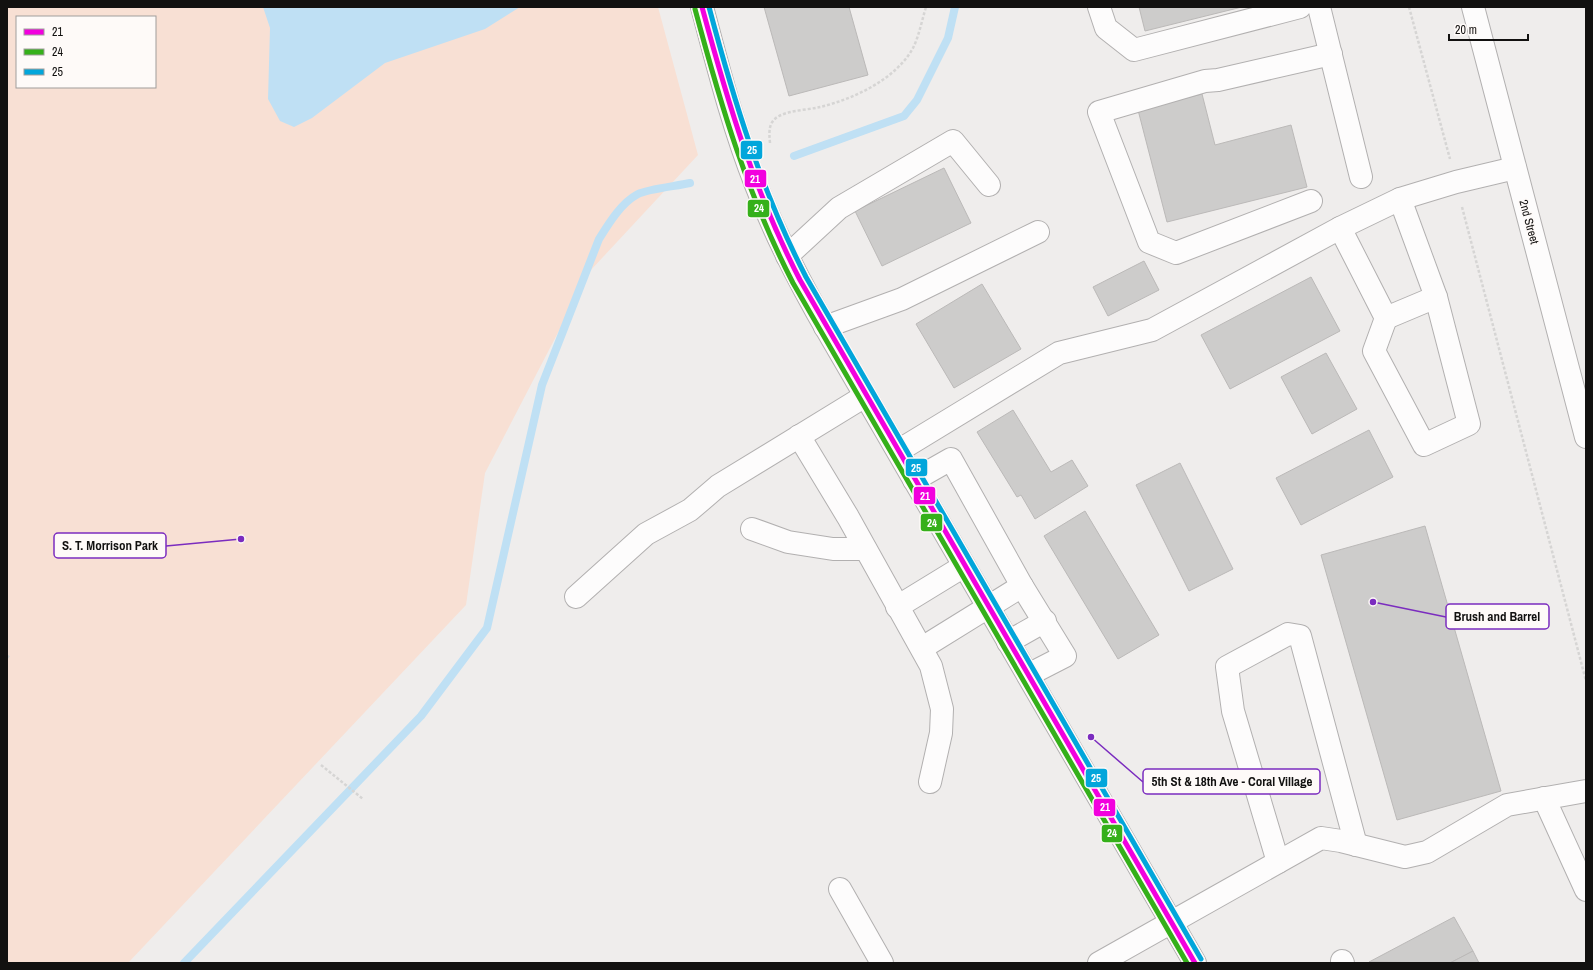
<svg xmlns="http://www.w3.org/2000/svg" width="1593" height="970" viewBox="0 0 1593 970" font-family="'Archivo Narrow',sans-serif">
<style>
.green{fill:#f8e0d4;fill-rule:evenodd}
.water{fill:#bfe0f4}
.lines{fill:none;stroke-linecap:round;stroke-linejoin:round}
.stream{stroke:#bfe0f4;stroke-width:8}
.building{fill:#cdcccb;stroke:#bbb9b8}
.minor-casing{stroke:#b2b0b0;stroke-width:24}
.major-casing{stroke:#b2b0b0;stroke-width:24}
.path{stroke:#d6d5d4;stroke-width:2.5;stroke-dasharray:3 2;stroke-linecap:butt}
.minor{stroke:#fdfcfc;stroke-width:22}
.major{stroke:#fdfcfc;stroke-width:22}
.bus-1-casing{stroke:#fefaf8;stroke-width:8}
.bus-2-casing{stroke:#fefaf8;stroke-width:8}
.bus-3-casing{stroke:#fefaf8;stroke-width:8}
.bus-1{stroke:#f200de;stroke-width:5}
.bus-2{stroke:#35b01a;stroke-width:5}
.bus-3{stroke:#02a6db;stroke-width:5}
.labels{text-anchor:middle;stroke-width:3;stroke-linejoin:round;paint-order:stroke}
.street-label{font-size:12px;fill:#121110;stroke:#fefaf8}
.leader{fill:none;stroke:#7b2cbf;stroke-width:1.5}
.callout-dot{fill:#7b2cbf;stroke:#fefaf8;stroke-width:1.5}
.callout{fill:#fefaf8;stroke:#7b2cbf;stroke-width:1.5}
.callout-label{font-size:13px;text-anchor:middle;font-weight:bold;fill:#121110}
.line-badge{stroke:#fefaf8;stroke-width:1.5}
.badge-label{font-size:11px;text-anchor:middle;font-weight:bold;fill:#fff}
</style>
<rect width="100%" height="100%" fill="#efedec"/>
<path class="green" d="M 7,7 L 658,7 L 698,155 L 590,271 L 485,473 L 466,605 L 128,963 L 7,963 ZM 17,17 L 155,17 L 155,87 L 17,87 Z"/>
<path class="water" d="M 263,7 L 520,7 L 485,29 L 385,63 L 312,118 L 294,127 L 280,121 L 268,99 L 270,28 Z"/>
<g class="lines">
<g class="stream">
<path d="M 794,156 L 904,116 L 917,100 L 948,38 L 955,7"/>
<path d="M 184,963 L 421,716 L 487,628 L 542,385 L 599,239 C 609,223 621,203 638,194 C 648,189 677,186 690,183"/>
</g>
</g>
<g class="building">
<path d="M 764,7 L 849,7 L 868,75 L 789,96 Z"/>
<path d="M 1139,7 L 1242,7 L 1145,31 Z"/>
<path d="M 1202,94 L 1215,145 L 1291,125 L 1307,187 L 1167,222 L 1138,110 Z"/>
<path d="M 944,168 L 971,223 L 882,266 L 855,211 Z"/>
<path d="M 1144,261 L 1159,290 L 1108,316 L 1093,287 Z"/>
<path d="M 1311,277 L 1340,331 L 1230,389 L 1201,335 Z"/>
<path d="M 982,284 L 1021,349 L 954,388 L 916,324 Z"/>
<path d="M 1326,353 L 1357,409 L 1312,434 L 1281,377 Z"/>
<path d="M 1013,410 L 1051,472 L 1072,460 L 1088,486 L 1035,519 L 1021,495 L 1017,497 L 977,432 Z"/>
<path d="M 1369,430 L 1393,477 L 1301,525 L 1276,478 Z"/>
<path d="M 1180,463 L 1233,569 L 1189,591 L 1136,485 Z"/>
<path d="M 1085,511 L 1159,635 L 1118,659 L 1044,536 Z"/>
<path d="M 1425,526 L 1501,791 L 1397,820 L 1321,555 Z"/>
<path d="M 1454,917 L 1473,951 L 1450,963 L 1369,962 Z"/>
<path d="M 1473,951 L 1479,963 L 1450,963 Z"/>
</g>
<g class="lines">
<g class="minor-casing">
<g id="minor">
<path d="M 702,7 C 718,67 733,127 756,185 C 776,237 802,287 830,335 L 1195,963"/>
<path d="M 1099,7 L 1106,28 L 1134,50 L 1300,7"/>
<path d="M 1319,7 L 1361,177"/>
<path d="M 1311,201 L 1176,253 L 1149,242 L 1099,112 L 1205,81 L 1218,80 L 1331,54"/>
<path d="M 1340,228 L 1386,318 L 1374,351 L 1424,445 L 1469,424 L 1436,297 L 1400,199"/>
<path d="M 787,256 L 839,208 L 953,141 L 989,185"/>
<path d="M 1386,318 L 1436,297"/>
<path d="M 825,327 L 902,299 L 1038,232"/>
<path d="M 799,436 L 848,517 L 931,666 L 942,709 L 941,733 L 930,782"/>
<path d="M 898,451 L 1059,353 L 1152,330 L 1340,228 L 1400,199 L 1456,182 L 1515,168"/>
<path d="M 914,480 L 951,459 L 1022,586 L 1065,656 L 1028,675"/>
<path d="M 752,529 L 788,542 L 833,549 L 865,549"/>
<path d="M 576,597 L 646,534 L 690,510 L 718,486 L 865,396"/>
<path d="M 897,607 L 964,566"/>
<path d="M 1008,642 L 1045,621"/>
<path d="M 922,648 L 1022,586"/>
<path d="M 1544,798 L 1586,890"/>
<path d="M 1278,862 L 1233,711 L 1227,667 L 1288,634 L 1300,636 L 1356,845"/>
<path d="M 840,889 L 882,963"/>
<path d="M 1342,961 L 1343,963"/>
<path d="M 1099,963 L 1321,838 L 1341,841 L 1405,857 L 1427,852 L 1507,805 L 1586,791"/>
</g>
</g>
<g class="major-casing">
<path id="major" d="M 1473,7 L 1586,437"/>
</g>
<g class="path">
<path d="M 1409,7 L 1450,159"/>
<path d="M 770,143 C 769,132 768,122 779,116 C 791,110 807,110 820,107 C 854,99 896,79 913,48 C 919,36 922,20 926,7"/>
<path d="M 1462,207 L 1586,681"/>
<path d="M 7,658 L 10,654"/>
<path d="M 321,765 L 363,799"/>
</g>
<use href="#minor" class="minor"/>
<use href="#major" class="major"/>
<g class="bus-1-casing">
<path id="bus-1" d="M 702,7 C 728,103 754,191 800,280 L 1195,963"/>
</g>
<g class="bus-2-casing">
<path id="bus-2" d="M 695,9 C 721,106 747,194 793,283 L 1187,963"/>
</g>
<g class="bus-3-casing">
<path id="bus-3" d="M 709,7 C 734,101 761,190 806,277 L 1201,959"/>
</g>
<use href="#bus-1" class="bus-1"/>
<use href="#bus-2" class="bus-2"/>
<use href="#bus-3" class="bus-3"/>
</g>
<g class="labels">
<g class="street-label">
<text transform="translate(1529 222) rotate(75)" y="4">2nd Street</text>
</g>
</g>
<path class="leader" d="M241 539L166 546M1373 602L1446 617M1091 737L1143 782"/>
<g class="callout-dot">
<circle cx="241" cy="539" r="4"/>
<circle cx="1373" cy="602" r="4"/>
<circle cx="1091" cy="737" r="4"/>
</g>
<g class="callout">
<rect x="54" y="533" width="112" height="25" rx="4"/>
<rect x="1446" y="604" width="103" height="25" rx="4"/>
<rect x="1143" y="769" width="177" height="25" rx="4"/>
</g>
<g class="callout-label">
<text x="110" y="550">S. T. Morrison Park</text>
<text x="1497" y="621">Brush and Barrel</text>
<text x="1232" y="786">5th St &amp; 18th Ave - Coral Village</text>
</g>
<g class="line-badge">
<rect x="740" y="140" width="23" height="20" rx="4" fill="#02a6db"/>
<rect x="744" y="169" width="23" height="19" rx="4" fill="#f200de"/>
<rect x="747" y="199" width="23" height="19" rx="4" fill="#35b01a"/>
<rect x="905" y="458" width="23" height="19" rx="4" fill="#02a6db"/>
<rect x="913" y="486" width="23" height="19" rx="4" fill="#f200de"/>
<rect x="920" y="513" width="23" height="19" rx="4" fill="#35b01a"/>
<rect x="1085" y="768" width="23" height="20" rx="4" fill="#02a6db"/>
<rect x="1093" y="798" width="23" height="19" rx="4" fill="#f200de"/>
<rect x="1101" y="824" width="22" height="19" rx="4" fill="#35b01a"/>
</g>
<g class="badge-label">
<text x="752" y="154">25</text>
<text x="755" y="183">21</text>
<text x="759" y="212">24</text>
<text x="916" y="472">25</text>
<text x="925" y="500">21</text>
<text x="932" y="527">24</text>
<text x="1096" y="782">25</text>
<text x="1105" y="811">21</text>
<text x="1112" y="837">24</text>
</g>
<rect width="1593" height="970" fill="none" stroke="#121110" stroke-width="16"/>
<rect x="16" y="16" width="140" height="72" fill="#fefaf8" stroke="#a09d9b"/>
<rect x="24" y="29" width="20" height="6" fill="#f200de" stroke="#a09d9b"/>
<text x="52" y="36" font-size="12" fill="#121110">21</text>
<rect x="24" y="49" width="20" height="6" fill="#35b01a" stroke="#a09d9b"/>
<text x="52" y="56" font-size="12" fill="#121110">24</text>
<rect x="24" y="69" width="20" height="6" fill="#02a6db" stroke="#a09d9b"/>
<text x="52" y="76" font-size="12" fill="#121110">25</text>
<path d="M1449 34v6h79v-6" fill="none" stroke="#121110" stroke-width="2"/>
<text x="1455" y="34" font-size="12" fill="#121110" stroke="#fefaf8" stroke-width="3" paint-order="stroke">20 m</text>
</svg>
